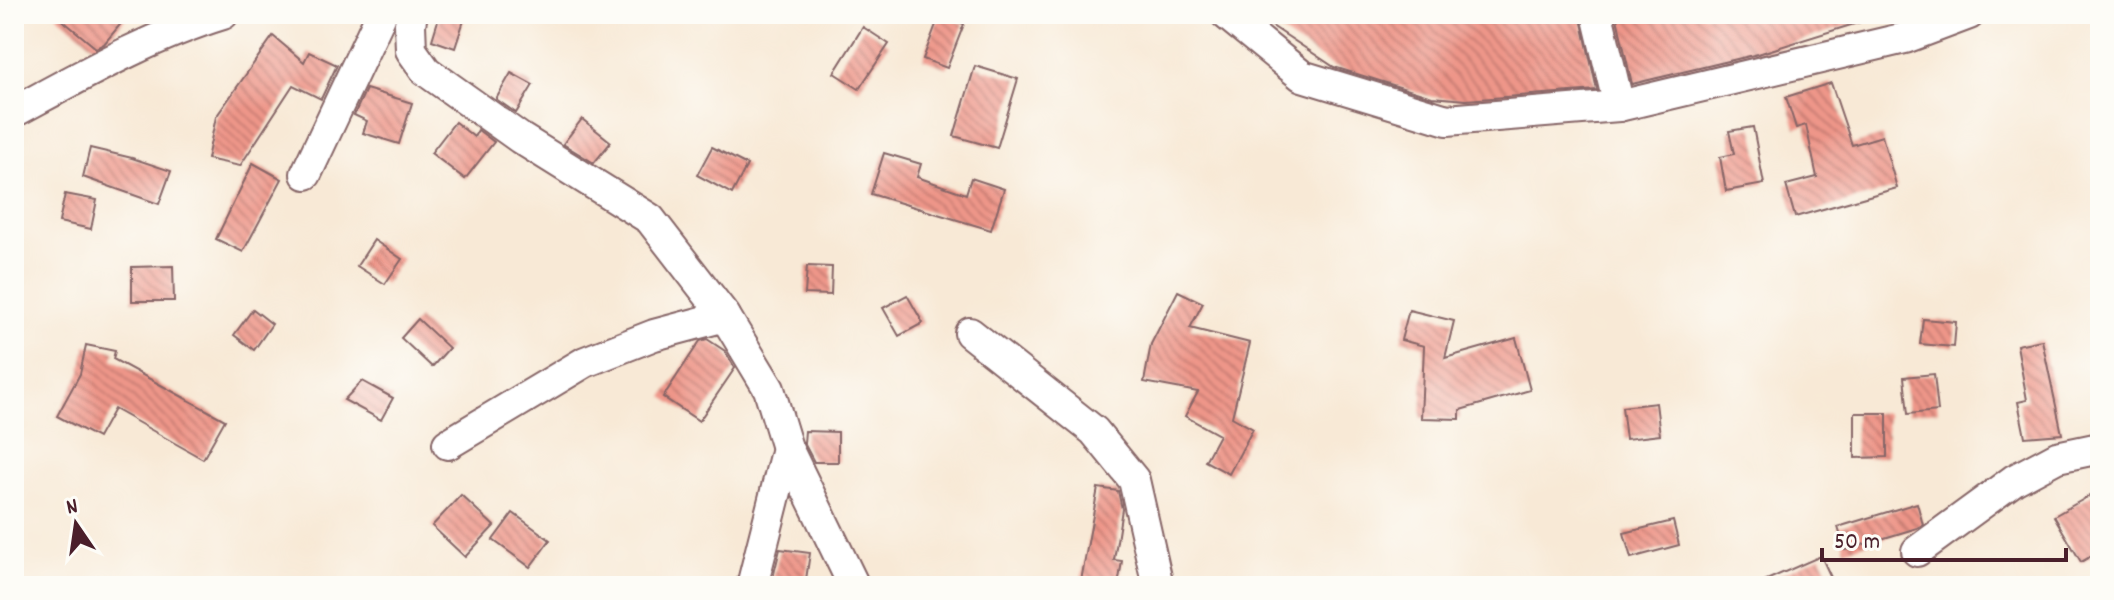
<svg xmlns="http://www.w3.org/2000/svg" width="2114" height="600" viewBox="0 0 2114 600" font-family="Dekko,sans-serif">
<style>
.building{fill:url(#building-back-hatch)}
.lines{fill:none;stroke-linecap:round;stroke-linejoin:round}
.minor-casing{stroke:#876667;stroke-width:34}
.minor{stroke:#fff;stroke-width:30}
</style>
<defs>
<pattern id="building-back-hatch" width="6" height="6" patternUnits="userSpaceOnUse" patternTransform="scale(2)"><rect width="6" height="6" fill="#ee9689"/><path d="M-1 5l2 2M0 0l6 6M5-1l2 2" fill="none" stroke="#c37a70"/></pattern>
</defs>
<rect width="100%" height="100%" fill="#fdfcf7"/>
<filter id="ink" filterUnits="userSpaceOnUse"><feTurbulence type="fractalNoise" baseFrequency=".0125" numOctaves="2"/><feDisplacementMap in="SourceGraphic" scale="16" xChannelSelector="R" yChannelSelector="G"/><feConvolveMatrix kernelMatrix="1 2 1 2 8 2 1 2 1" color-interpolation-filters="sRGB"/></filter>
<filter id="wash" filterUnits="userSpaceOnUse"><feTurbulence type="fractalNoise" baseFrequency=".006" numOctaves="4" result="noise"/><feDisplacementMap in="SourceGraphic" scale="32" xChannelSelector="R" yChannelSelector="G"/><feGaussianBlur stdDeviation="1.8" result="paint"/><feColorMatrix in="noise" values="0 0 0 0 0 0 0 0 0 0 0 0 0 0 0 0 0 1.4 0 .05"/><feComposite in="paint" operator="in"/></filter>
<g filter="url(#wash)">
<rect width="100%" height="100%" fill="#f8e9d6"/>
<g id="blocks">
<g class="building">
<path d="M 55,14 L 129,14 L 104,44 L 96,48 Z"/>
<path d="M 440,14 L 466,14 L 455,48 L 432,40 Z"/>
<path d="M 940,14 L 964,24 L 947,68 L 923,59 Z"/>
<path d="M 1254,14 L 1580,14 L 1597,90 L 1466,100 L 1432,97 L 1334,67 Z"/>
<path d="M 1616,14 L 1866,14 L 1867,20 L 1758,54 L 1632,84 Z"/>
<path d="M 863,27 L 889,44 L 859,89 L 834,73 Z"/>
<path d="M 273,36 L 304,62 L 309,52 L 337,65 L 321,99 L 293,85 L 240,166 L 207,159 L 216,117 Z"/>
<path d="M 975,66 L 1018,79 L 997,148 L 954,136 Z"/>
<path d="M 511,73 L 533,85 L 516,113 L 496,99 Z"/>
<path d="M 1831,83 L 1852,145 L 1882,136 L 1897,188 L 1795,217 L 1786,185 L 1817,177 L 1806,125 L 1796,128 L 1786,97 Z"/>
<path d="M 366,89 L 412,103 L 399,144 L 363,133 L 367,121 L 354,115 Z"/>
<path d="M 582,119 L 611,142 L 594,163 L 563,144 Z"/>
<path d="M 455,122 L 474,137 L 478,130 L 494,142 L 465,179 L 431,153 Z"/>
<path d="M 1753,127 L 1764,184 L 1726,191 L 1720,157 L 1734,154 L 1729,131 Z"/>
<path d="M 712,147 L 747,165 L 732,194 L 697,175 Z"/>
<path d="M 90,148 L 132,158 L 171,171 L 159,204 L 83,177 Z"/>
<path d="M 884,153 L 921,164 L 917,177 L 966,194 L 971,178 L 1004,189 L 991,230 L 871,194 Z"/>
<path d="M 253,163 L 282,179 L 243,252 L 216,239 Z"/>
<path d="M 65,194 L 97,200 L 91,229 L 59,222 Z"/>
<path d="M 374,240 L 402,259 L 385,284 L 357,266 Z"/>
<path d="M 173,266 L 174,301 L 132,301 L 132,267 Z"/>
<path d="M 807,266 L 832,267 L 831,295 L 805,294 Z"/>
<path d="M 1178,291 L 1203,303 L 1190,328 L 1250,343 L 1232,417 L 1253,429 L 1229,474 L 1205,461 L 1219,435 L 1185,416 L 1198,392 L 1144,382 L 1151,344 Z"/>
<path d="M 907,295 L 923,323 L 899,336 L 883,308 Z"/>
<path d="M 253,309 L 272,324 L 254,350 L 234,335 Z"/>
<path d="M 1409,310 L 1454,321 L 1445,358 L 1516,338 L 1530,390 L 1460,410 L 1460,419 L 1421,418 L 1424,346 L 1401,340 Z"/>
<path d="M 418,319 L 449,348 L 432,367 L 401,338 Z"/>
<path d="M 1923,319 L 1956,322 L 1954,347 L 1920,344 Z"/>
<path d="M 707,339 L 725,351 L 735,368 L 699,421 L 663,397 L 700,341 Z"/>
<path d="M 2042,340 L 2062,434 L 2025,437 L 2018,402 L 2027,400 L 2017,345 Z"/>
<path d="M 86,345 L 115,351 L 113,359 L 225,420 L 203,459 L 114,409 L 98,438 L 57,416 L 80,374 Z"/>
<path d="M 1934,374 L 1938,411 L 1908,414 L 1904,377 Z"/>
<path d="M 362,381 L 393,398 L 381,420 L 344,400 Z"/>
<path d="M 1656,403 L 1660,435 L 1626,439 L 1622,407 Z"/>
<path d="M 1855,413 L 1887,413 L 1887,457 L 1855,458 Z"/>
<path d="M 805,431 L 838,432 L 838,462 L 814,462 L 804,443 Z"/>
<path d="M 1098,488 L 1118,491 L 1122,509 L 1114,560 L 1122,561 L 1118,586 L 1081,581 Z"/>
<path d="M 2100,490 L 2100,551 L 2081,562 L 2054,516 Z"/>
<path d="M 461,495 L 494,526 L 465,557 L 432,526 Z"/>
<path d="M 1917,503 L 1923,525 L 1917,528 L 1845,550 L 1838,527 Z"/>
<path d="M 513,513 L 550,540 L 530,567 L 493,540 Z"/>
<path d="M 1673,521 L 1679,545 L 1631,558 L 1624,533 Z"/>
<path d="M 780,549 L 810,553 L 805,586 L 771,586 Z"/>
<path d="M 1821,556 L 1835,586 L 1753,586 Z"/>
</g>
</g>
</g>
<g filter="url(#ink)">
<use href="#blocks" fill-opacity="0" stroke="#876667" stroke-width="2"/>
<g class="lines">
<g class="minor-casing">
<g id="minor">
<path d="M 412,14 L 410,24 L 411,50 L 426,71 L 520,138 L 650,219 L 725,316 L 769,389 L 787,448 L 854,586"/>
<path d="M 1226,14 L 1302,76 L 1447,120 L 1619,106 L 1905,38 L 1969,14"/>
<path d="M 1597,14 L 1619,106"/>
<path d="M 14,112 C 81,76 151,36 223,14"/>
<path d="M 306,174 L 380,17"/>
<path d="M 970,333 L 1094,431 L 1134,480 L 1158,586"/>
<path d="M 448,444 L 585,362 L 654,335 L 725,316"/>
<path d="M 1917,551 L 2014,480 L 2057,457 L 2100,448"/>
<path d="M 752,586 L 787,448"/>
</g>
</g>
<use href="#minor" class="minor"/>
</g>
</g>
<rect width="2114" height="600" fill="none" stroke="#fdfcf7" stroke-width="48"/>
<g transform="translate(76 524) rotate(347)" stroke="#fdfcf7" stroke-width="6" paint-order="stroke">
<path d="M0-6L14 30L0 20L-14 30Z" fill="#4a1f2b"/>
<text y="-12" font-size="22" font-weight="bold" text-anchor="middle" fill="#4a1f2b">N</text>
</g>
<path d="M1822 548v12h244v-12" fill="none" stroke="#4a1f2b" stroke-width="4"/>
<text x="1834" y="548" font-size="24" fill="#4a1f2b" stroke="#fdfcf7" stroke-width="6" paint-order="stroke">50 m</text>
</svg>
